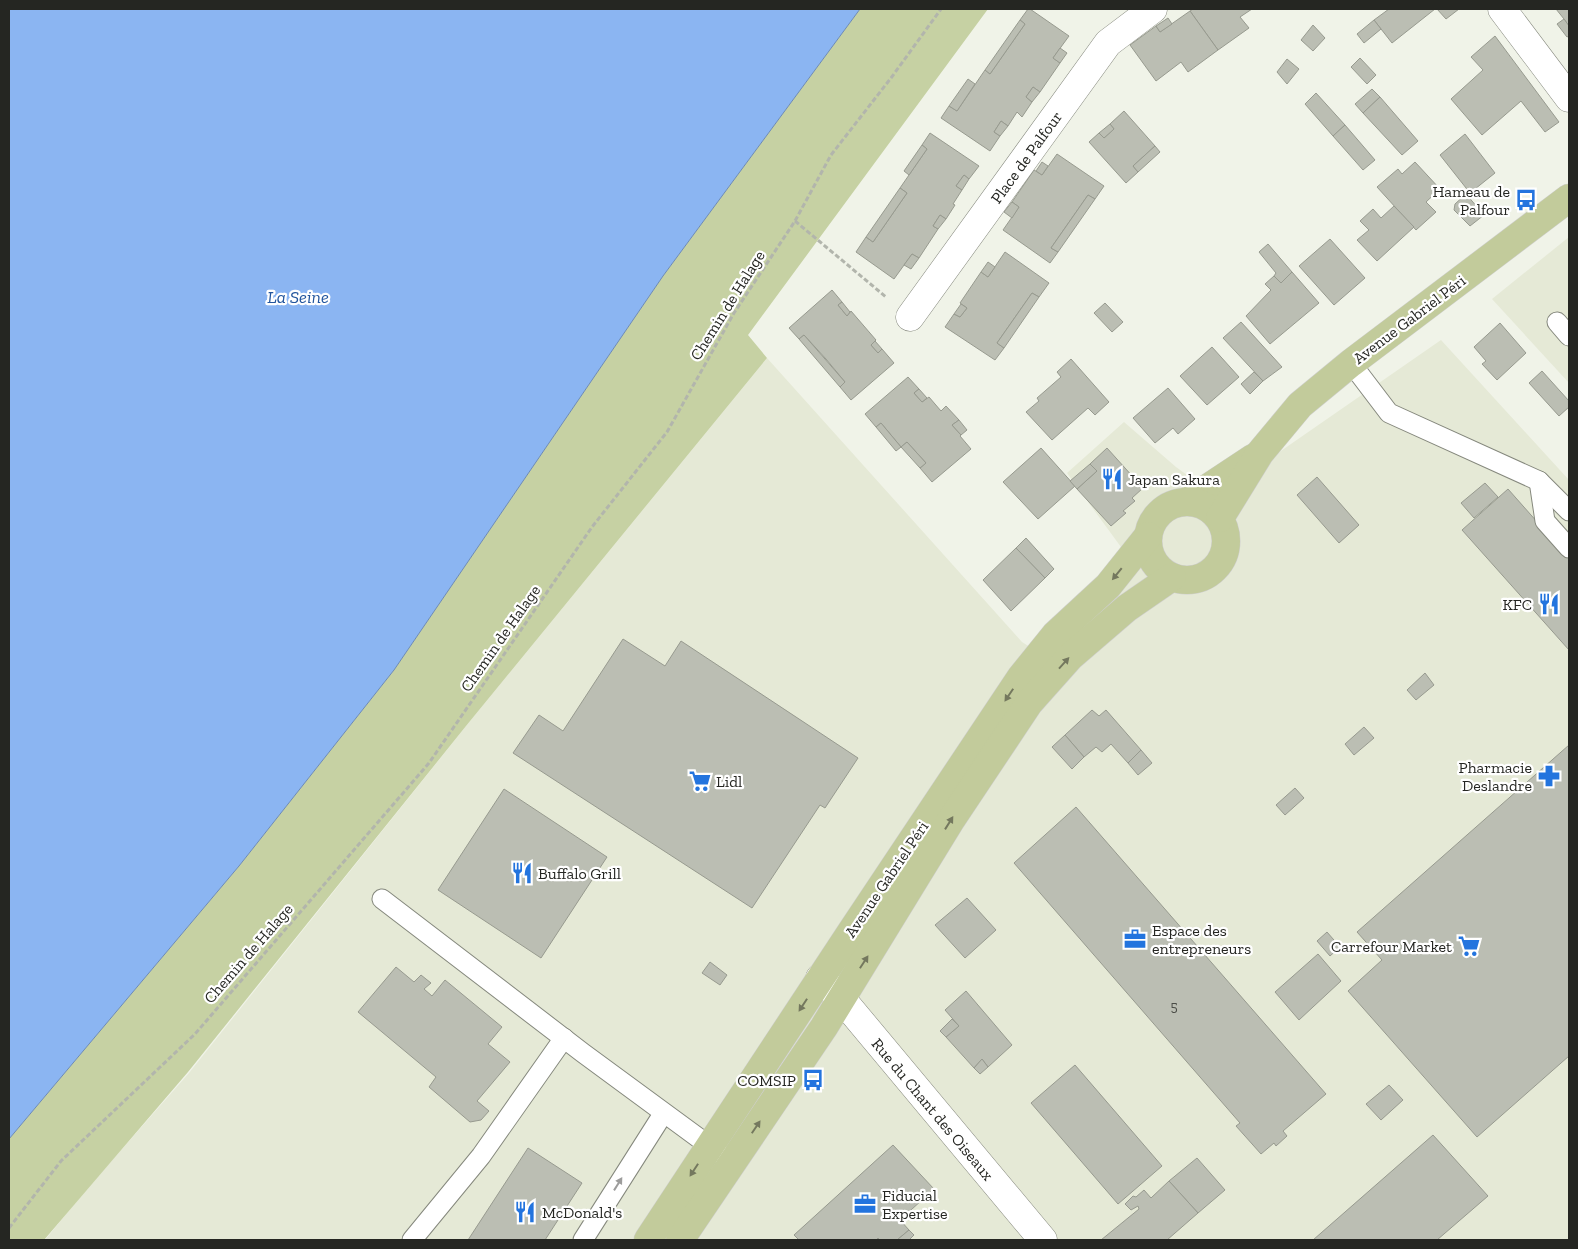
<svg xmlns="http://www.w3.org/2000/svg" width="1578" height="1249" viewBox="0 0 1578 1249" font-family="'Zilla Slab',serif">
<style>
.built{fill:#e5e9d6}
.green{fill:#c6d1a3}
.water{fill:#8bb5f2;stroke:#6c8ab4}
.building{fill:#bbbeb3;stroke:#979a8f}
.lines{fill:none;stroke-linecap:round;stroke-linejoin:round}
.lane-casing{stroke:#85887d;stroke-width:21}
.street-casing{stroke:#85887d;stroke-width:29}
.primary-casing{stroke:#cfcfce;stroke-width:29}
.path{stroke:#b2b5ac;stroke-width:3;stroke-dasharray:5 2.5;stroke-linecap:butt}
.lane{stroke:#fff;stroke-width:19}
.street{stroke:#fff;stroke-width:28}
.primary{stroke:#c2cb9b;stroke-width:28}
.oneway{fill:#74785e}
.oneway2{fill:#9d9d9c}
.labels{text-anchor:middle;stroke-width:4.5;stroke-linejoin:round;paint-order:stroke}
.number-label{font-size:14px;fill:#4a4c46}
.street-label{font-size:16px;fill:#252622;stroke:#fff}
.poi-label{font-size:16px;fill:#252622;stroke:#fff;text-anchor:start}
.water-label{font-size:18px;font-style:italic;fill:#22559d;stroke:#fff}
</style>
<rect width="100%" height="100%" fill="#f0f3e8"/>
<g class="built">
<path d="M 1569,237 L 1569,383 L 1492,299 Z"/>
<path d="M 1441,340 L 1569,480 L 1569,1240 L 45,1240 L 85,1191 L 189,1073 L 466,726 L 767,358 L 1022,642 L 1049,659 L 1137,569 L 1067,473 L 1124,422 L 1176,467 L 1216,496 Z"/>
</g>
<path class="green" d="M 860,9 L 988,9 L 748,335 L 767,358 L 466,726 L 188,1072 L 44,1240 L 9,1240 L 9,1139 L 239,866 L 394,670 L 663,276 Z"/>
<path class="water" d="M 9,9 L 860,9 L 663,276 L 394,670 L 239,866 L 9,1139 Z"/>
<g class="building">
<path d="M 1028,9 L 1030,9 L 1069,36 L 1053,58 L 1060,63 L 1040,92 L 1033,87 L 1026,97 L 1032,102 L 1022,117 L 1017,112 L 1008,126 L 1001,121 L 994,132 L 1000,136 L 990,151 L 941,118 L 949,106 L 957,111 L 985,70 L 990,74 L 1025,24 L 1020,20 Z"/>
<path d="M 1193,9 L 1252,9 L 1240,17 L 1249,28 L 1218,50 L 1190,11 Z"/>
<path d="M 1389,9 L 1435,9 L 1392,43 L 1374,20 Z"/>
<path d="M 1437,9 L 1459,9 L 1446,19 Z"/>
<path d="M 1556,9 L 1569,9 L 1569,26 L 1564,19 Z"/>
<path d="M 1190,11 L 1218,50 L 1188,72 L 1181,62 L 1156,81 L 1130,45 L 1156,26 L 1160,32 Z"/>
<path d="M 1168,18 L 1172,24 L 1160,32 L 1156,26 Z"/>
<path d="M 1564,19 L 1569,26 L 1569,36 L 1567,37 L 1557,24 Z"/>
<path d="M 1020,20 L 1025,24 L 990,74 L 985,70 Z"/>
<path d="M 1374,20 L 1381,29 L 1364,43 L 1357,34 Z"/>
<path d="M 1313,25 L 1325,38 L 1313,51 L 1301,40 Z"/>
<path d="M 1495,36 L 1559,122 L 1545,132 L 1521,101 L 1482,135 L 1451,99 L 1483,70 L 1471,57 Z"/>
<path d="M 1060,48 L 1067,53 L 1060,63 L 1053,58 Z"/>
<path d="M 1360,58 L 1376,75 L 1367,84 L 1351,67 Z"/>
<path d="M 1287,59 L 1299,69 L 1287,84 L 1277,72 Z"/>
<path d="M 968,79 L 975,84 L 957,111 L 949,106 Z"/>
<path d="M 1033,87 L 1040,92 L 1032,102 L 1026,97 Z"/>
<path d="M 1372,89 L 1380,97 L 1363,113 L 1355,104 Z"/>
<path d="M 1316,93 L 1345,125 L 1333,136 L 1305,104 Z"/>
<path d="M 1380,97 L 1418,141 L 1402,155 L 1363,113 Z"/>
<path d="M 1124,111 L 1155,146 L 1133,166 L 1138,172 L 1126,183 L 1089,142 L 1099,133 L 1104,138 L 1114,129 L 1110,124 Z"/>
<path d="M 1001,121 L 1008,126 L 1000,136 L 994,132 Z"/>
<path d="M 1110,124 L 1114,129 L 1104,138 L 1099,133 Z"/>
<path d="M 1345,125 L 1375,160 L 1363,170 L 1333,136 Z"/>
<path d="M 930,133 L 979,166 L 969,179 L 964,175 L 956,186 L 962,190 L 953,204 L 955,205 L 946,219 L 940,215 L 933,226 L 938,229 L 919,258 L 912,254 L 894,279 L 856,252 L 866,237 L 873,242 L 907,193 L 900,188 L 927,149 L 922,145 Z"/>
<path d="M 1465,134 L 1495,173 L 1470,193 L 1440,155 Z"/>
<path d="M 922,145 L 927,149 L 909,175 L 904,171 Z"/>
<path d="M 1155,146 L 1160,152 L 1138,172 L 1133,166 Z"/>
<path d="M 1057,154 L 1104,186 L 1095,199 L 1088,195 L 1051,248 L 1058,252 L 1050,263 L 1003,230 L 1019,207 L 1012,202 L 1034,170 L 1042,175 Z"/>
<path d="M 1042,162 L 1048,166 L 1042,175 L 1036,171 Z"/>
<path d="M 1415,162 L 1440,189 L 1426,202 L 1436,212 L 1416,230 L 1377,187 L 1398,169 L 1402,174 Z"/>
<path d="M 964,175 L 969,179 L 962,190 L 956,186 Z"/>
<path d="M 900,188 L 907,193 L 873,242 L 866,237 Z"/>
<path d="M 1466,194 L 1484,215 L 1470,226 L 1454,210 L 1455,204 Z"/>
<path d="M 1088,195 L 1095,199 L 1058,252 L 1051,248 Z"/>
<path d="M 1012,202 L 1019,207 L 1012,218 L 1004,212 Z"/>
<path d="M 1394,206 L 1414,227 L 1377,261 L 1357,240 L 1369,230 L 1360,221 L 1373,209 L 1381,218 Z"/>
<path d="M 940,215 L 946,219 L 938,229 L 933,226 Z"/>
<path d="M 1330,239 L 1365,278 L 1334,305 L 1299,266 Z"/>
<path d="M 1268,244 L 1292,272 L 1281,283 L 1274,276 L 1276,273 L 1259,252 Z"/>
<path d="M 1005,252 L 1049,283 L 1039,297 L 1032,293 L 997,343 L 1004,348 L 995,360 L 945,327 L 954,314 L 960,317 L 967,308 L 960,303 L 981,272 L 988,277 Z"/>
<path d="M 912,254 L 919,258 L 911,269 L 904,265 Z"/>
<path d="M 988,262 L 995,267 L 988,277 L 981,272 Z"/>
<path d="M 1292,272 L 1319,303 L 1270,344 L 1246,316 L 1271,290 L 1265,284 L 1274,276 L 1281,283 Z"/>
<path d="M 832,290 L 842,302 L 838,305 L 847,316 L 851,311 L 876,340 L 871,345 L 878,353 L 882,349 L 894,363 L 851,400 L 840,387 L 845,382 L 826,359 L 804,335 L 799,339 L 789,328 Z"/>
<path d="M 1032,293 L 1039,297 L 1004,348 L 997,343 Z"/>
<path d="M 842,302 L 850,312 L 847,316 L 838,305 Z"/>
<path d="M 1105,303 L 1123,322 L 1112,332 L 1094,313 Z"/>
<path d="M 961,304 L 967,308 L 960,317 L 954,314 Z"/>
<path d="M 1241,322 L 1282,367 L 1263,381 L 1223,338 Z"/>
<path d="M 1500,323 L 1526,353 L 1497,380 L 1482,364 L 1486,361 L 1474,347 Z"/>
<path d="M 804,335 L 845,382 L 840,387 L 799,339 Z"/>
<path d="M 875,341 L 882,349 L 878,353 L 871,345 Z"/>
<path d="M 1212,347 L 1239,377 L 1207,405 L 1180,376 Z"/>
<path d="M 1071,359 L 1109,402 L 1095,415 L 1088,408 L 1052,440 L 1026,412 L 1039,401 L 1037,398 L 1061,377 L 1057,372 Z"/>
<path d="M 1542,371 L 1569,401 L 1569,407 L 1559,416 L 1529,383 Z"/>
<path d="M 1254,372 L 1263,381 L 1250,394 L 1241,384 Z"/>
<path d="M 908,377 L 919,389 L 914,393 L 922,402 L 929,397 L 941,411 L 946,406 L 959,420 L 952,425 L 961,435 L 960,436 L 971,449 L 932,482 L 920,468 L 926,463 L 907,442 L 901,447 L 881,423 L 876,427 L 865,414 Z"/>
<path d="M 1168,388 L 1195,419 L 1178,434 L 1173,428 L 1155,443 L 1133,418 Z"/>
<path d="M 919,389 L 927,398 L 922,402 L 914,393 Z"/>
<path d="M 959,420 L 967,430 L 961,435 L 952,425 Z"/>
<path d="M 881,423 L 901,447 L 896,451 L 876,427 Z"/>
<path d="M 907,442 L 926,463 L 920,468 L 901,447 Z"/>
<path d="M 1041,448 L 1075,486 L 1038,519 L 1003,482 Z"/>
<path d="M 1107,448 L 1143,488 L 1132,498 L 1135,501 L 1123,511 L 1126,513 L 1111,526 L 1077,489 L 1097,471 L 1090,464 Z"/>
<path d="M 1090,464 L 1097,471 L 1077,489 L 1070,481 Z"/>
<path d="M 1317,477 L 1359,525 L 1339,543 L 1297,495 Z"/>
<path d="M 1485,483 L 1498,497 L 1474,518 L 1461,503 Z"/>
<path d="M 1508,489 L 1569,558 L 1569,650 L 1462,530 Z"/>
<path d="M 1026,538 L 1054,569 L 1045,578 L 1016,548 Z"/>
<path d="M 1016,548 L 1045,578 L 1011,611 L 983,580 Z"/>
<path d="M 623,639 L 665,666 L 681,641 L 858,758 L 825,808 L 820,805 L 752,908 L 513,753 L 539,715 L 563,731 Z"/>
<path d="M 1425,673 L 1434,685 L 1416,700 L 1407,690 Z"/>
<path d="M 1092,710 L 1099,716 L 1106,710 L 1141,750 L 1128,763 L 1111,744 L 1102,752 L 1096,747 L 1084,757 L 1065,735 Z"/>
<path d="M 1364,727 L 1374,738 L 1354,755 L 1345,744 Z"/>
<path d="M 1065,735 L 1084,757 L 1072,769 L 1052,747 Z"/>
<path d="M 1569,745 L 1569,1056 L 1477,1137 L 1348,991 L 1382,960 L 1357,932 Z"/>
<path d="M 1141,750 L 1152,763 L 1138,775 L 1128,763 Z"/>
<path d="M 1295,788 L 1304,798 L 1285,815 L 1276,805 Z"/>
<path d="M 504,789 L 607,857 L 541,958 L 438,890 Z"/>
<path d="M 1076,807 L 1326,1094 L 1283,1131 L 1287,1136 L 1276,1146 L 1274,1143 L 1261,1154 L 1236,1126 L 1240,1123 L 1014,863 Z"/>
<path d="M 967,898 L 996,930 L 965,958 L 935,925 Z"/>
<path d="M 1327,932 L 1340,947 L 1330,956 L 1317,941 Z"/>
<path d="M 1318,954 L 1341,981 L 1299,1020 L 1275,992 Z"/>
<path d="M 710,962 L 727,975 L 720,985 L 702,973 Z"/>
<path d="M 396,967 L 414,982 L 421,975 L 431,983 L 424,989 L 432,996 L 445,980 L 502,1027 L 488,1044 L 510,1062 L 477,1101 L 489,1111 L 481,1120 L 470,1122 L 429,1087 L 436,1077 L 358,1012 Z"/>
<path d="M 966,991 L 1012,1045 L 988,1067 L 982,1059 L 974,1068 L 946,1037 L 959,1026 L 945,1010 Z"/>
<path d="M 952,1019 L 959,1026 L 946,1037 L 940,1031 Z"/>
<path d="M 982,1059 L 988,1067 L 980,1074 L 974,1068 Z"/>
<path d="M 1075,1065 L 1162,1166 L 1118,1204 L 1031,1103 Z"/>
<path d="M 1389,1085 L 1403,1100 L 1381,1120 L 1366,1104 Z"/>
<path d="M 1433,1135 L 1488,1196 L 1437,1240 L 1313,1240 Z"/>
<path d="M 893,1145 L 934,1189 L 900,1220 L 909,1230 L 897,1240 L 880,1240 L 878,1238 L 876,1240 L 799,1240 L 794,1235 Z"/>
<path d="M 528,1148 L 582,1183 L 545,1240 L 468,1240 Z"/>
<path d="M 1197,1158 L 1225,1190 L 1198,1213 L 1169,1181 Z"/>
<path d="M 1169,1181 L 1198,1213 L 1167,1240 L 1101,1240 L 1139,1209 L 1138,1206 L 1131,1210 L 1125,1204 L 1133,1196 L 1136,1197 L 1144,1190 L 1151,1198 Z"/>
<path d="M 909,1230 L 914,1235 L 909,1240 L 897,1240 Z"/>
</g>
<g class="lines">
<g class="lane-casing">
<g id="lane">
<path d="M 1557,322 L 1569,336"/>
<path d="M 1351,363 L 1389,413 L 1539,481 L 1569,511"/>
<path d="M 1539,481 L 1545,521 L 1569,548"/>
<path d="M 382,899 L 583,1053 L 719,1153"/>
<path d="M 412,1240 L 481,1156 L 564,1038"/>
<path d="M 583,1240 L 663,1114"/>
</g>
</g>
<g class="street-casing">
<g id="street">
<path d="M 1502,9 L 1569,98"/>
<path d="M 910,317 L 1108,43 L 1153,9"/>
<path d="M 820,978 L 841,998 L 1043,1240"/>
</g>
</g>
<g class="primary-casing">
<g id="primary">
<path d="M 1188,501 L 1253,458"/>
<circle cx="1187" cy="541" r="39"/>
<path d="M 1220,518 L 1260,453 L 1300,405 L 1351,363 L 1569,198"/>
<path d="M 648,1240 L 853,929 L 1021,677 L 1055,635 L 1108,586 L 1148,536"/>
<path d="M 680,1240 L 824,1027 L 951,820 L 1029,703 L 1070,657 L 1127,608 L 1172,577"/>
</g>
</g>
<g class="path">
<path d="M 795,221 L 886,297"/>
<path d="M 9,1228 L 61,1161 L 195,1034 L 429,763 L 592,527 L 667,432 L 734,313 L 795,221 L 831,155 L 891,78 L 941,9"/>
</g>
<use href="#lane" class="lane"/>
<use href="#street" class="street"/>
<use href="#primary" class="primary"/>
</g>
<defs><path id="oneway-solid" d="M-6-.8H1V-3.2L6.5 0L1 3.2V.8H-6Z" transform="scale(1.25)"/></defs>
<g class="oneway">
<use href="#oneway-solid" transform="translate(1117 574) rotate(129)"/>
<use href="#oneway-solid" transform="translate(1064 663) rotate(-48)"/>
<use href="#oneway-solid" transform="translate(1009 695) rotate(124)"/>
<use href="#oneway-solid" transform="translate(949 823) rotate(-58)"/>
<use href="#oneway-solid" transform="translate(864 962) rotate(-57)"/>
<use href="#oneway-solid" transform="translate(803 1005) rotate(123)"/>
<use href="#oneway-solid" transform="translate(756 1127) rotate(-56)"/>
<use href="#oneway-solid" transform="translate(694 1170) rotate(123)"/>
</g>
<use class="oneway2" href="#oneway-solid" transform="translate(618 1184) rotate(-58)"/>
<defs>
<g id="bus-bare" transform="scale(1.725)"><path d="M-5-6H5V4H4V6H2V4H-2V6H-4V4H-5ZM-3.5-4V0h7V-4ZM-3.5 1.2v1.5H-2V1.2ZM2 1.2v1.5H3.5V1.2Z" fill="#2374de" stroke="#fff" stroke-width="2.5" paint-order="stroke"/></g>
<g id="restaurant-bare" transform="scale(1.725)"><path d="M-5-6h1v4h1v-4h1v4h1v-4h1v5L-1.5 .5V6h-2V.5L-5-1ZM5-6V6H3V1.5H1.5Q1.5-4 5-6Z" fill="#2374de" stroke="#fff" stroke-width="2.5" paint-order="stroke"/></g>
<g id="pharmacy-bare" transform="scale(1.725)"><path d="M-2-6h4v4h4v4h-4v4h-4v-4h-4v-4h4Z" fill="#2374de" stroke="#fff" stroke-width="2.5" paint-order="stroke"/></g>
<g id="supermarket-bare" transform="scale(1.725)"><path d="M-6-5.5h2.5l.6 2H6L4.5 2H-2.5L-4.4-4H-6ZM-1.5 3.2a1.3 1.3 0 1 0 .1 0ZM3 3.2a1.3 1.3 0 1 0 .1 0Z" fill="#2374de" stroke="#fff" stroke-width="2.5" paint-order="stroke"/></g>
<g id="office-bare" transform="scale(1.725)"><path d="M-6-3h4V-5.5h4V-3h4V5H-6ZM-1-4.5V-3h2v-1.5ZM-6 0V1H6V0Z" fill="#2374de" stroke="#fff" stroke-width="2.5" paint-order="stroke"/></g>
</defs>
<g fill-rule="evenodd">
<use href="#bus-bare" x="1526" y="200"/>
<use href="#restaurant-bare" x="1112" y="479"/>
<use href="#restaurant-bare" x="1549" y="604"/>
<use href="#pharmacy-bare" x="1549" y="776"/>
<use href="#supermarket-bare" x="700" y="781"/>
<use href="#restaurant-bare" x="522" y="873"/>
<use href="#office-bare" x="1135" y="939"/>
<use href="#supermarket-bare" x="1469" y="946"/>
<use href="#bus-bare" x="813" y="1080"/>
<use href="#office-bare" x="865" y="1204"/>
<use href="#restaurant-bare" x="525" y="1212"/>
</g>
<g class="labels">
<g class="number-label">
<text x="1174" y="1011">5</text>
</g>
<g class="street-label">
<text transform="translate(1026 157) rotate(-54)" y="6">Place de Palfour</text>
<text transform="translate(727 305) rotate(-58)" y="6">Chemin de Halage</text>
<text transform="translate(1409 319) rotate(-37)" y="6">Avenue Gabriel Péri</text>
<text transform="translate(500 638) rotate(-55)" y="6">Chemin de Halage</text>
<text transform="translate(886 879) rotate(-56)" y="6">Avenue Gabriel Péri</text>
<text transform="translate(248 953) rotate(-49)" y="6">Chemin de Halage</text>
<text transform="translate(933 1109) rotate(50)" y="6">Rue du Chant des Oiseaux</text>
</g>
<g class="poi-label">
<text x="1510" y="197" text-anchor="end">Hameau de<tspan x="1510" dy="18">Palfour</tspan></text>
<text x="1128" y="485">Japan Sakura</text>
<text x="1532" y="610" text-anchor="end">KFC</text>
<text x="1532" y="773" text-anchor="end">Pharmacie<tspan x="1532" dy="18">Deslandre</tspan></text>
<text x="716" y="787">Lidl</text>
<text x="538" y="879">Buffalo Grill</text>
<text x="1152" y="936">Espace des<tspan x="1152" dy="18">entrepreneurs</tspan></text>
<text x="1452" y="952" text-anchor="end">Carrefour Market</text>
<text x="796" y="1086" text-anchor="end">COMSIP</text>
<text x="882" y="1201">Fiducial<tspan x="882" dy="18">Expertise</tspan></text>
<text x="542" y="1218">McDonald's</text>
</g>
<g class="water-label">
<text x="298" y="303">La Seine</text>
</g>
</g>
<rect width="1578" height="1249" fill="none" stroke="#252622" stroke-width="20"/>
</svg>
